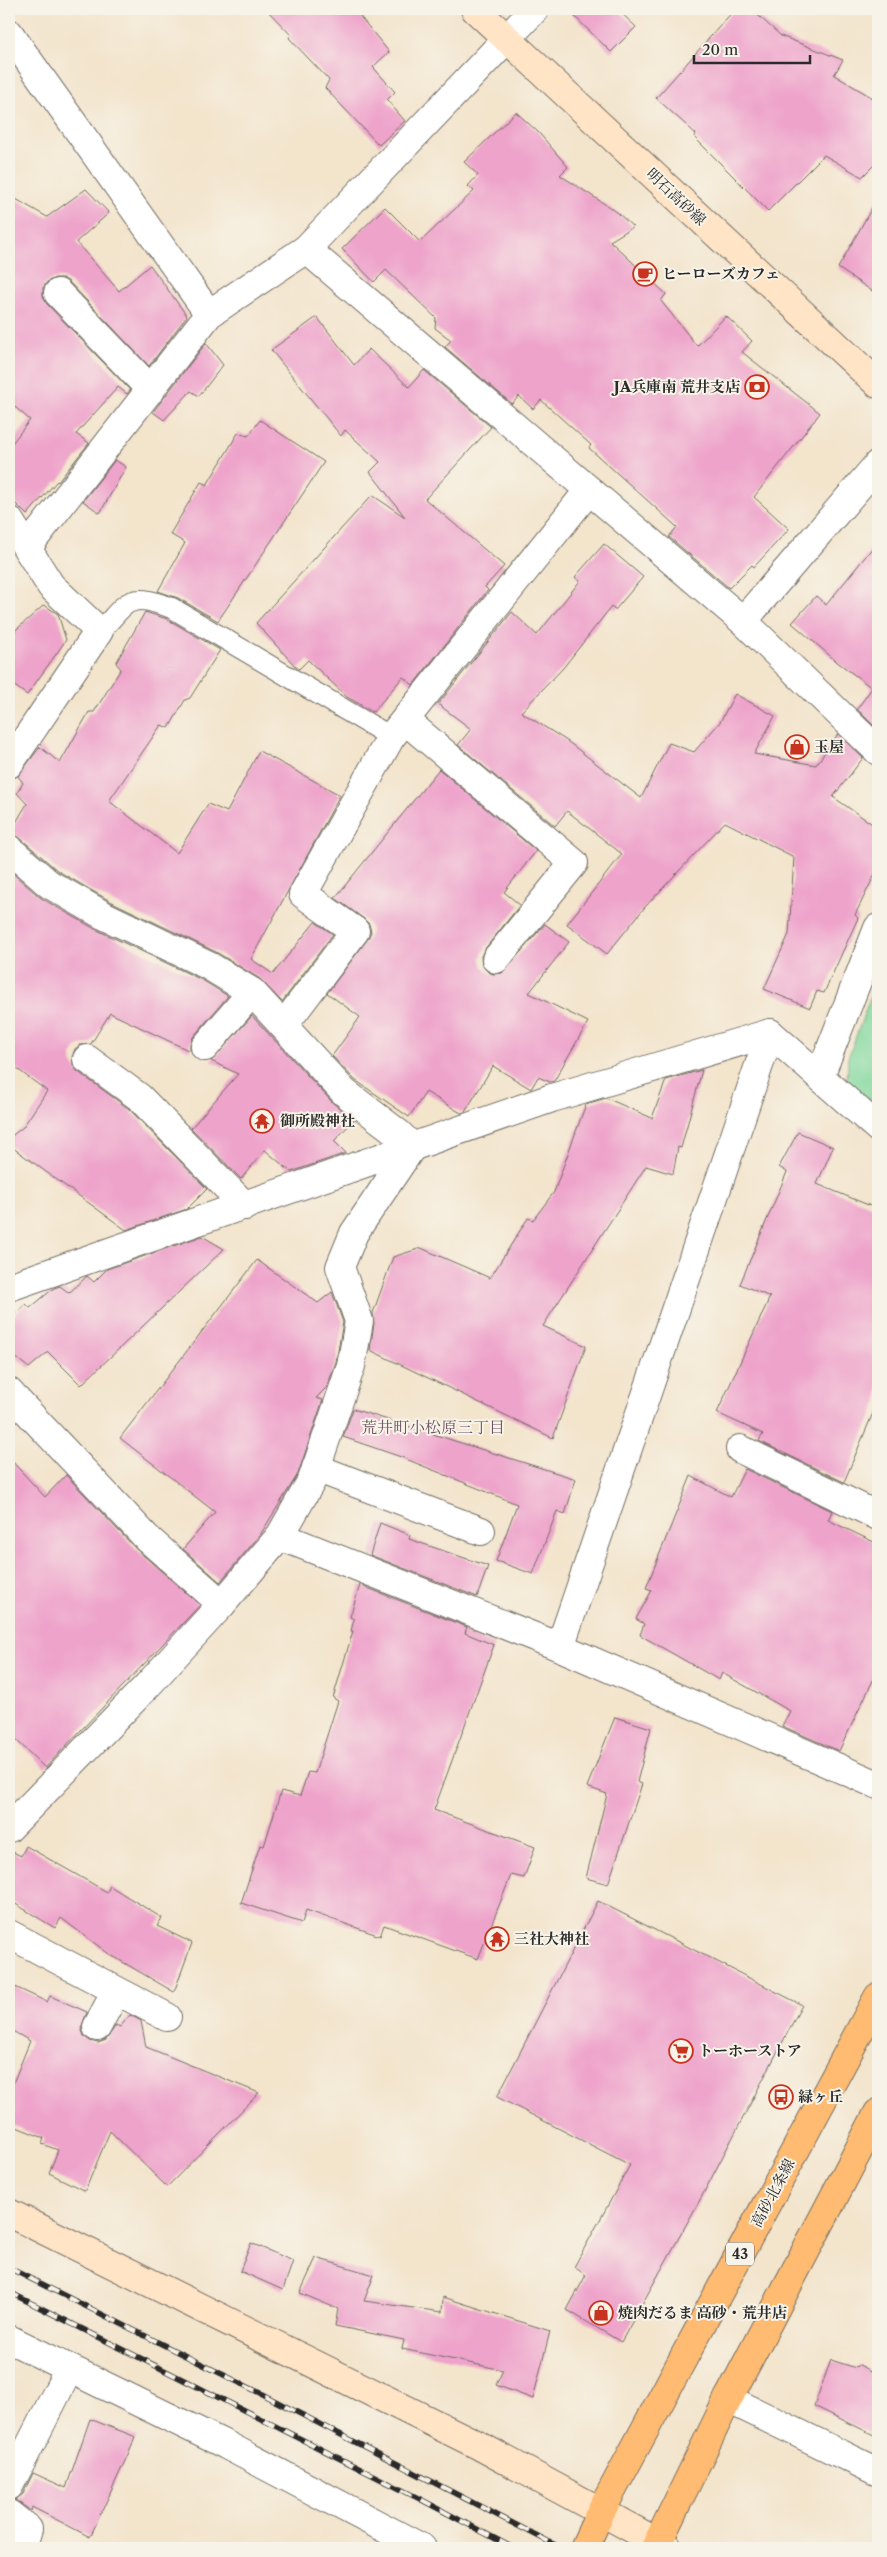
<svg xmlns="http://www.w3.org/2000/svg" width="887" height="2557" viewBox="0 0 887 2557" font-family="'Libre Caslon Text','Noto Serif JP',serif">
<style>
.green{fill:#80d89d;stroke:#568264}
.building{fill:#eea3cb}
.lines{fill:none;stroke-linecap:round;stroke-linejoin:round}
.lane-casing{stroke:#716c63;stroke-width:22}
.street-casing{stroke:#716c63;stroke-width:30}
.secondary-casing{stroke:#716c63;stroke-width:30}
.primary-casing{stroke:#716c63;stroke-width:30}
.path{stroke:#716c63;stroke-width:3;stroke-dasharray:4 4;stroke-linecap:butt}
.lane{stroke:#fff;stroke-width:20}
.street{stroke:#fff;stroke-width:28}
.secondary{stroke:#ffe4c6;stroke-width:28}
.primary{stroke:#febb71;stroke-width:28}
.rail-casing{stroke:#2b2b2b;stroke-width:5.5}
.rail{stroke:#f7f3e8;stroke-width:4;stroke-dasharray:11;stroke-linecap:butt}
.labels{text-anchor:middle;stroke-width:4;stroke-linejoin:round;paint-order:stroke}
.shield{fill:#f7f3e8;stroke:#686764;stroke-width:1}
.shield-label{font-size:14px;font-weight:bold;fill:#2b2b2b}
.street-label{font-size:15px;fill:#2b2b2b;stroke:#f7f3e8}
.poi-label{font-size:15px;font-weight:bold;fill:#2b2b2b;stroke:#f7f3e8;text-anchor:start}
.neighbourhood-label{font-size:16px;fill:#6f5563;stroke:#f7f3e8}
</style>
<rect width="100%" height="100%" fill="#f7f3e8"/>
<filter id="ink" filterUnits="userSpaceOnUse"><feTurbulence type="fractalNoise" baseFrequency=".02" numOctaves="2"/><feDisplacementMap in="SourceGraphic" scale="10" xChannelSelector="R" yChannelSelector="G"/><feConvolveMatrix kernelMatrix="1 2 1 2 8 2 1 2 1" color-interpolation-filters="sRGB"/></filter>
<filter id="wash" filterUnits="userSpaceOnUse"><feTurbulence type="fractalNoise" baseFrequency=".0096" numOctaves="4" result="noise"/><feDisplacementMap in="SourceGraphic" scale="20" xChannelSelector="R" yChannelSelector="G"/><feGaussianBlur stdDeviation="1.12" result="paint"/><feColorMatrix in="noise" values="0 0 0 0 0 0 0 0 0 0 0 0 0 0 0 0 0 1.4 0 .05"/><feComposite in="paint" operator="in"/></filter>
<g filter="url(#wash)">
<rect width="100%" height="100%" fill="#f3e4cc"/>
<path class="green" d="M 878,976 L 878,1106 L 847,1082 L 848,1058 Z"/>
<g id="blocks">
<g class="building">
<path d="M 266,9 L 354,9 L 389,52 L 373,67 L 395,92 L 387,100 L 405,121 L 379,145 L 325,88 L 329,80 L 289,38 L 291,35 Z"/>
<path d="M 567,9 L 617,9 L 636,27 L 611,52 Z"/>
<path d="M 735,9 L 751,9 L 781,36 L 843,60 L 834,75 L 878,101 L 878,161 L 862,177 L 824,155 L 768,211 L 694,137 L 696,134 L 656,98 Z"/>
<path d="M 516,112 L 539,133 L 568,167 L 560,175 L 617,212 L 633,227 L 610,241 L 666,294 L 661,301 L 697,346 L 726,316 L 752,341 L 742,352 L 820,413 L 754,497 L 789,529 L 754,567 L 752,565 L 729,588 L 669,537 L 677,527 L 589,448 L 591,445 L 541,400 L 533,409 L 519,396 L 512,404 L 445,347 L 451,340 L 435,328 L 436,318 L 386,270 L 374,282 L 342,249 L 385,207 L 420,242 L 474,191 L 468,186 L 478,175 L 464,162 Z"/>
<path d="M 86,189 L 109,213 L 76,242 L 119,291 L 150,265 L 187,316 L 149,366 L 69,282 L 63,278 L 55,278 L 47,282 L 43,288 L 43,296 L 47,304 L 130,390 L 127,394 L 118,387 L 76,434 L 89,443 L 58,482 L 57,481 L 27,515 L 9,497 L 9,447 L 30,420 L 9,402 L 9,195 L 47,217 Z"/>
<path d="M 878,197 L 878,295 L 838,268 Z"/>
<path d="M 317,317 L 354,365 L 369,349 L 409,387 L 424,370 L 491,427 L 425,499 L 504,566 L 485,587 L 488,590 L 413,685 L 403,677 L 373,712 L 347,697 L 308,660 L 299,669 L 296,667 L 256,623 L 372,495 L 405,517 L 370,472 L 380,462 L 345,430 L 341,436 L 271,350 Z"/>
<path d="M 206,343 L 223,365 L 199,396 L 191,391 L 164,420 L 153,412 Z"/>
<path d="M 260,420 L 324,462 L 218,621 L 178,598 L 158,591 L 185,543 L 170,534 L 201,482 L 207,485 L 238,433 L 248,436 Z"/>
<path d="M 115,460 L 126,467 L 100,513 L 83,501 Z"/>
<path d="M 878,541 L 878,730 L 857,709 L 872,688 L 836,661 L 792,623 L 816,596 L 826,605 Z"/>
<path d="M 604,544 L 643,577 L 615,610 L 611,607 L 563,668 L 521,712 L 567,741 L 641,798 L 669,743 L 694,752 L 720,722 L 735,694 L 775,716 L 754,754 L 816,765 L 838,734 L 863,758 L 833,797 L 878,828 L 878,868 L 855,915 L 858,918 L 824,993 L 817,991 L 810,1008 L 764,989 L 789,934 L 794,857 L 725,822 L 645,907 L 607,954 L 567,924 L 622,854 L 567,811 L 555,826 L 458,745 L 471,729 L 438,704 L 512,612 L 537,635 L 580,581 L 575,577 Z"/>
<path d="M 44,605 L 58,614 L 66,640 L 27,695 L 9,682 L 9,636 Z"/>
<path d="M 145,612 L 167,619 L 220,650 L 190,698 L 185,700 L 169,728 L 161,725 L 109,801 L 177,853 L 208,804 L 227,812 L 259,751 L 340,795 L 251,959 L 273,974 L 315,922 L 333,934 L 282,1002 L 260,979 L 216,952 L 110,901 L 58,871 L 19,837 L 9,834 L 27,804 L 17,793 L 23,783 L 18,776 L 40,747 L 60,763 L 89,712 L 94,712 L 121,669 L 116,663 Z"/>
<path d="M 439,769 L 536,851 L 504,892 L 520,905 L 484,950 L 481,957 L 482,965 L 487,971 L 493,974 L 502,973 L 545,924 L 569,942 L 529,993 L 588,1022 L 554,1081 L 550,1082 L 538,1077 L 531,1089 L 493,1066 L 465,1112 L 461,1113 L 426,1092 L 409,1117 L 355,1080 L 332,1056 L 360,1017 L 327,993 L 367,940 L 371,932 L 369,924 L 364,919 L 335,898 Z"/>
<path d="M 9,870 L 41,898 L 95,929 L 202,980 L 228,996 L 193,1037 L 190,1044 L 190,1051 L 110,1013 L 91,1044 L 80,1045 L 75,1049 L 72,1057 L 73,1065 L 77,1071 L 129,1109 L 207,1189 L 187,1209 L 126,1230 L 9,1145 L 9,1138 L 23,1127 L 47,1091 L 9,1063 Z"/>
<path d="M 252,1016 L 333,1103 L 354,1120 L 334,1141 L 346,1153 L 291,1172 L 265,1150 L 241,1179 L 191,1128 L 238,1074 L 211,1061 Z"/>
<path d="M 702,1070 L 681,1148 L 678,1147 L 673,1174 L 646,1166 L 543,1326 L 586,1346 L 553,1438 L 370,1350 L 374,1324 L 373,1313 L 393,1257 L 421,1248 L 490,1278 L 528,1218 L 533,1220 L 554,1192 L 586,1104 L 606,1098 L 652,1118 L 666,1080 Z"/>
<path d="M 798,1132 L 833,1147 L 817,1184 L 878,1209 L 878,1401 L 844,1482 L 759,1441 L 763,1434 L 717,1413 L 770,1297 L 740,1284 L 787,1172 L 779,1167 Z"/>
<path d="M 202,1236 L 224,1249 L 81,1385 L 48,1352 L 29,1368 L 9,1352 L 9,1319 L 26,1304 L 30,1308 L 54,1288 L 60,1286 L 69,1293 L 87,1276 L 94,1282 L 107,1269 Z"/>
<path d="M 257,1260 L 318,1303 L 332,1292 L 343,1322 L 336,1362 L 327,1387 L 316,1398 L 323,1400 L 298,1474 L 260,1535 L 220,1582 L 183,1549 L 215,1512 L 120,1438 Z"/>
<path d="M 353,1409 L 576,1479 L 565,1514 L 557,1511 L 533,1574 L 496,1561 L 517,1504 L 401,1457 L 343,1437 Z"/>
<path d="M 9,1458 L 45,1497 L 66,1475 L 136,1549 L 200,1605 L 45,1768 L 9,1733 Z"/>
<path d="M 745,1469 L 832,1511 L 828,1520 L 878,1544 L 878,1670 L 839,1751 L 782,1726 L 790,1711 L 722,1673 L 719,1680 L 640,1635 L 644,1624 L 636,1619 L 652,1590 L 646,1588 L 691,1476 L 731,1497 Z"/>
<path d="M 380,1523 L 410,1535 L 409,1539 L 488,1566 L 477,1597 L 370,1555 Z"/>
<path d="M 360,1585 L 467,1627 L 465,1633 L 494,1645 L 434,1810 L 535,1847 L 524,1878 L 511,1875 L 478,1959 L 384,1925 L 380,1936 L 306,1910 L 302,1923 L 241,1903 L 260,1845 L 264,1846 L 281,1791 L 300,1796 L 308,1772 L 315,1773 L 338,1701 L 333,1698 L 353,1631 L 351,1631 L 354,1619 L 350,1617 Z"/>
<path d="M 615,1717 L 651,1728 L 637,1782 L 642,1784 L 608,1884 L 586,1878 L 607,1794 L 587,1787 Z"/>
<path d="M 26,1846 L 107,1892 L 110,1886 L 162,1918 L 157,1926 L 192,1943 L 174,1992 L 109,1954 L 61,1918 L 55,1928 L 9,1900 L 9,1850 L 21,1856 Z"/>
<path d="M 598,1901 L 802,2005 L 701,2198 L 621,2342 L 567,2310 L 586,2275 L 574,2267 L 630,2165 L 497,2097 Z"/>
<path d="M 9,1984 L 47,2002 L 50,1996 L 87,2012 L 81,2028 L 84,2036 L 90,2041 L 98,2043 L 106,2040 L 116,2025 L 120,2027 L 130,2015 L 141,2021 L 146,2047 L 259,2093 L 167,2187 L 110,2131 L 85,2191 L 49,2173 L 58,2150 L 42,2144 L 44,2138 L 9,2124 L 9,2093 L 30,2041 L 9,2029 Z"/>
<path d="M 251,2243 L 293,2261 L 283,2290 L 240,2271 Z"/>
<path d="M 316,2258 L 374,2275 L 364,2301 L 442,2312 L 443,2297 L 550,2331 L 533,2399 L 496,2385 L 503,2370 L 402,2349 L 404,2340 L 335,2326 L 338,2309 L 300,2293 Z"/>
<path d="M 831,2360 L 856,2368 L 859,2365 L 878,2374 L 878,2437 L 814,2406 Z"/>
<path d="M 90,2419 L 136,2437 L 90,2537 L 32,2507 L 31,2511 L 15,2500 L 23,2494 L 33,2473 L 66,2488 Z"/>
</g>
</g>
</g>
<g filter="url(#ink)">
<use href="#blocks" fill-opacity="0" stroke="#716c63" stroke-width="1"/>
<g class="lines">
<g class="lane-casing">
<path id="lane" d="M 99,631 C 109,624 115,613 124,606 C 138,594 157,603 172,608 L 391,737"/>
</g>
<g class="street-casing">
<g id="street">
<path d="M 535,9 L 306,249 L 743,621 L 878,751"/>
<path d="M 9,33 L 209,314"/>
<path d="M 58,293 L 151,390"/>
<path d="M 9,520 L 51,586 L 99,631 L 9,764"/>
<path d="M 27,548 L 209,314 L 306,249"/>
<path d="M 743,621 L 878,464"/>
<path d="M 405,720 L 574,863 L 496,959"/>
<path d="M 9,849 L 49,884 L 103,915 L 209,966 L 252,992 L 344,1092 L 399,1134 L 412,1147"/>
<path d="M 284,1025 L 355,931 L 303,894 L 391,737 L 589,490"/>
<path d="M 205,1047 L 252,992"/>
<path d="M 87,1059 L 139,1097 L 245,1206"/>
<path d="M 820,1076 L 878,928"/>
<path d="M 9,1287 L 552,1098 L 770,1033 L 878,1128"/>
<path d="M 9,1392 L 147,1538 L 222,1604"/>
<path d="M 740,1449 L 878,1516"/>
<path d="M 316,1468 L 481,1531"/>
<path d="M 280,1536 L 560,1647 L 878,1785"/>
<path d="M 560,1647 L 770,1033"/>
<path d="M 9,1828 L 147,1686 L 222,1604 L 280,1536 L 312,1480 L 351,1366 L 359,1321 L 340,1267 L 354,1233 L 412,1147"/>
<path d="M 9,1934 L 167,2017"/>
<path d="M 97,2027 L 116,1991"/>
<path d="M 9,2339 L 226,2445 L 422,2548"/>
<path d="M 728,2399 L 878,2472"/>
<path d="M 9,2486 L 69,2369"/>
<path d="M 9,2514 L 28,2529 L 22,2548"/>
</g>
</g>
<g class="secondary-casing">
<g id="secondary">
<path d="M 475,9 L 878,384"/>
<path d="M 9,2213 L 478,2445 L 668,2548"/>
</g>
</g>
<g class="primary-casing">
<g id="primary">
<path d="M 584,2548 L 601,2511 L 878,1997"/>
<path d="M 655,2548 L 728,2399 L 878,2113"/>
</g>
</g>
<path class="path" d="M 455,2544 L 463,2548"/>
<use href="#lane" class="lane"/>
<use href="#street" class="street"/>
<use href="#secondary" class="secondary"/>
<use href="#primary" class="primary"/>
<g class="rail-casing">
<g id="rail">
<path d="M 9,2268 L 254,2390 L 561,2548"/>
<path d="M 9,2292 L 420,2499 L 513,2548"/>
</g>
</g>
<use href="#rail" class="rail"/>
</g>
</g>
<defs>
<g id="cafe-ring" transform="scale(1.25)"><circle r="9.5" fill="#f7f3e8" stroke="#c8321e" stroke-width="1.5"/><path d="M-5.5-4.5H6V0H3Q3 3.5 0 3.5H-2.5Q-5.5 3.5-5.5 0ZM3-3.2v2h1.7v-2ZM-6 4.5H4V6H-6Z" fill="#c8321e"/></g>
<g id="bank-ring" transform="scale(1.25)"><circle r="9.5" fill="#f7f3e8" stroke="#c8321e" stroke-width="1.5"/><path d="M-6-4H6V4H-6ZM0-2.3a2.3 2.3 0 1 0 0 4.6a2.3 2.3 0 1 0 0-4.6Z" fill="#c8321e"/></g>
<g id="shop-ring" transform="scale(1.25)"><circle r="9.5" fill="#f7f3e8" stroke="#c8321e" stroke-width="1.5"/><path d="M-5-2.5h2.3a2.7 3.5 0 0 1 5.4 0H5L5.5 6h-11ZM-1.5-2.5h3a1.5 2.3 0 0 0-3 0Z" fill="#c8321e"/></g>
<g id="temple-ring" transform="scale(1.25)"><circle r="9.5" fill="#f7f3e8" stroke="#c8321e" stroke-width="1.5"/><path d="M0-6L5-2H3V0L6.5 2.5H4V6H1.5V3h-3V6H-4V2.5H-6.5L-3 0V-2H-5Z" fill="#c8321e"/></g>
<g id="supermarket-ring" transform="scale(1.25)"><circle r="9.5" fill="#f7f3e8" stroke="#c8321e" stroke-width="1.5"/><path d="M-6-5.5h2.5l.6 2H6L4.5 2H-2.5L-4.4-4H-6ZM-1.5 3.2a1.3 1.3 0 1 0 .1 0ZM3 3.2a1.3 1.3 0 1 0 .1 0Z" fill="#c8321e"/></g>
<g id="bus-ring" transform="scale(1.25)"><circle r="9.5" fill="#f7f3e8" stroke="#c8321e" stroke-width="1.5"/><path d="M-5-6H5V4H4V6H2V4H-2V6H-4V4H-5ZM-3.5-4V0h7V-4ZM-3.5 1.2v1.5H-2V1.2ZM2 1.2v1.5H3.5V1.2Z" fill="#c8321e"/></g>
</defs>
<g fill-rule="evenodd">
<use href="#cafe-ring" x="645" y="274"/>
<use href="#bank-ring" x="757" y="387"/>
<use href="#shop-ring" x="797" y="747"/>
<use href="#temple-ring" x="262" y="1121"/>
<use href="#temple-ring" x="497" y="1939"/>
<use href="#supermarket-ring" x="681" y="2051"/>
<use href="#bus-ring" x="781" y="2097"/>
<use href="#shop-ring" x="601" y="2313"/>
</g>
<g class="labels">
<rect class="shield" x="726" y="2242.5" width="28" height="23" rx="4"/>
<g class="shield-label">
<text x="740" y="2259">43</text>
</g>
<g class="street-label">
<text transform="translate(676 197) rotate(43)" y="5">明石高砂線</text>
<text transform="translate(773 2193) rotate(-62)" y="5">高砂北条線</text>
</g>
<g class="poi-label">
<text x="662" y="279">ヒーローズカフェ</text>
<text x="740" y="392" text-anchor="end">JA兵庫南 荒井支店</text>
<text x="814" y="752">玉屋</text>
<text x="280" y="1126">御所殿神社</text>
<text x="514" y="1944">三社大神社</text>
<text x="698" y="2056">トーホーストア</text>
<text x="798" y="2102">緑ヶ丘</text>
<text x="618" y="2318">焼肉だるま 高砂・荒井店</text>
</g>
<g class="neighbourhood-label">
<text x="433" y="1433">荒井町小松原三丁目</text>
</g>
</g>
<rect width="887" height="2557" fill="none" stroke="#f7f3e8" stroke-width="30"/>
<path d="M694 55v8h116v-8" fill="none" stroke="#2b2b2b" stroke-width="2.5"/>
<text x="702" y="55" font-size="15" fill="#2b2b2b" stroke="#f7f3e8" stroke-width="4" paint-order="stroke">20 m</text>
</svg>
